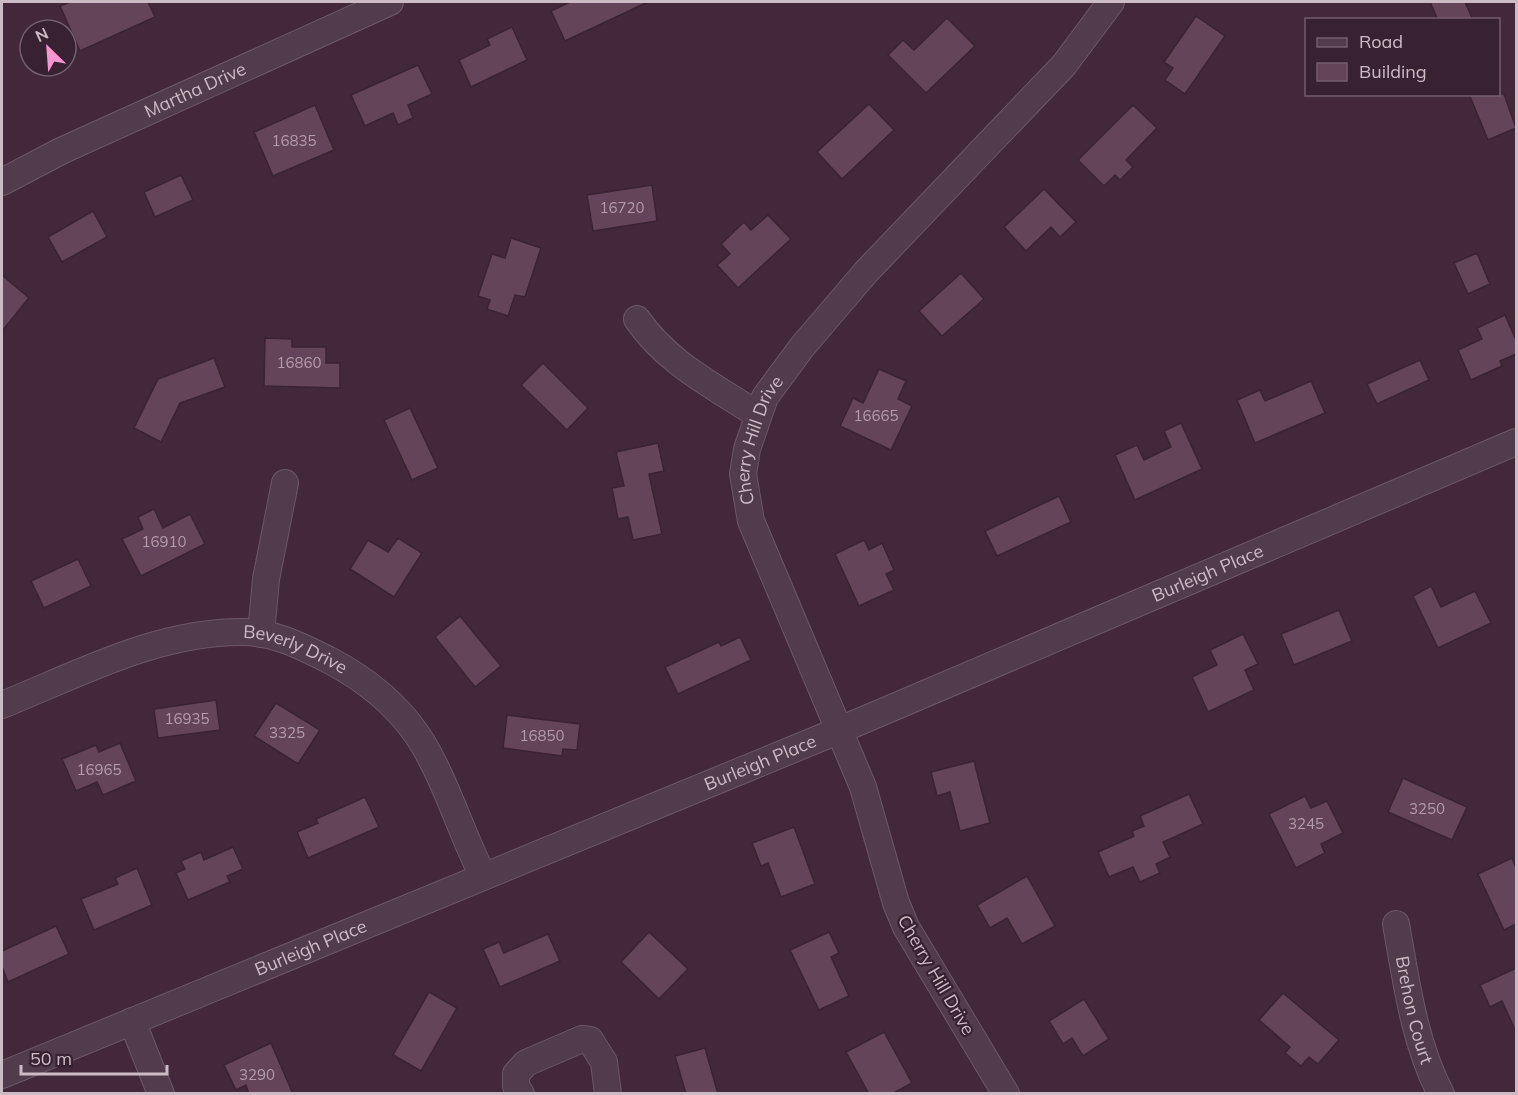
<svg xmlns="http://www.w3.org/2000/svg" width="1518" height="1095" viewBox="0 0 1518 1095" font-family="Mulish,sans-serif">
<style>
.building{fill:#634458;stroke:#3a2332;stroke-width:1.5}
.lines{fill:none;stroke-linecap:round;stroke-linejoin:round}
.minor-casing{stroke:#6d5865;stroke-width:28}
.minor{stroke:#523c4b;stroke-width:26}
.labels{text-anchor:middle;stroke-width:4.5;stroke-linejoin:round;paint-order:stroke}
.number-label{font-size:15px;fill:#b29caa}
.street-label{font-size:18px;fill:#ccbac5;stroke:#382130}
</style>
<rect width="100%" height="100%" fill="#43283a"/>
<g class="building">
<path d="M 70,2 L 148,2 L 155,17 L 80,51 L 60,6 Z"/>
<path d="M 570,2 L 648,2 L 565,41 L 551,11 Z"/>
<path d="M 1430,2 L 1465,2 L 1473,20 L 1438,20 Z"/>
<path d="M 1196,16 L 1225,36 L 1185,94 L 1165,80 L 1173,68 L 1164,62 Z"/>
<path d="M 947,18 L 975,46 L 926,93 L 888,55 L 903,40 L 914,50 Z"/>
<path d="M 512,27 L 527,60 L 471,87 L 459,60 L 490,45 L 487,39 Z"/>
<path d="M 418,65 L 432,94 L 408,105 L 413,118 L 398,125 L 393,113 L 365,126 L 351,95 Z"/>
<path d="M 1469,94 L 1504,94 L 1516,128 L 1488,140 Z"/>
<path d="M 869,104 L 894,130 L 842,179 L 817,152 Z"/>
<path d="M 315,105 L 334,150 L 273,176 L 254,132 Z"/>
<path d="M 1133,105 L 1157,128 L 1126,160 L 1133,167 L 1120,180 L 1115,175 L 1104,186 L 1078,160 Z"/>
<path d="M 181,175 L 193,200 L 155,217 L 144,192 Z"/>
<path d="M 652,185 L 657,221 L 593,231 L 587,195 Z"/>
<path d="M 1044,189 L 1076,222 L 1060,237 L 1051,227 L 1026,251 L 1004,227 Z"/>
<path d="M 93,211 L 107,237 L 62,262 L 48,237 Z"/>
<path d="M 768,215 L 791,239 L 738,288 L 717,265 L 730,254 L 721,244 L 744,222 L 751,230 Z"/>
<path d="M 511,238 L 541,248 L 525,297 L 515,295 L 508,316 L 487,309 L 490,300 L 478,296 L 492,254 L 505,258 Z"/>
<path d="M 1477,253 L 1490,284 L 1468,294 L 1454,263 Z"/>
<path d="M 961,273 L 984,299 L 942,336 L 919,311 Z"/>
<path d="M 2,275 L 29,298 L 2,331 Z"/>
<path d="M 1505,315 L 1516,340 L 1516,354 L 1500,361 L 1502,366 L 1471,380 L 1458,350 L 1482,339 L 1477,328 Z"/>
<path d="M 265,338 L 292,339 L 292,347 L 326,347 L 326,363 L 340,363 L 340,388 L 264,386 Z"/>
<path d="M 214,358 L 225,387 L 180,403 L 161,442 L 134,428 L 158,379 Z"/>
<path d="M 1420,360 L 1429,380 L 1377,404 L 1367,384 Z"/>
<path d="M 543,363 L 588,408 L 567,430 L 521,385 Z"/>
<path d="M 879,369 L 906,381 L 898,399 L 912,406 L 891,450 L 840,426 L 853,398 L 863,403 Z"/>
<path d="M 1311,381 L 1325,413 L 1255,443 L 1237,400 L 1260,390 L 1265,401 Z"/>
<path d="M 410,408 L 438,468 L 412,480 L 384,420 Z"/>
<path d="M 1181,423 L 1202,469 L 1135,500 L 1115,455 L 1137,445 L 1144,460 L 1171,447 L 1164,431 Z"/>
<path d="M 658,443 L 664,471 L 649,474 L 662,534 L 633,540 L 628,517 L 618,519 L 612,488 L 624,486 L 616,452 Z"/>
<path d="M 1059,496 L 1071,522 L 997,556 L 985,531 Z"/>
<path d="M 154,509 L 163,528 L 190,514 L 205,544 L 141,576 L 122,539 L 143,529 L 138,517 Z"/>
<path d="M 398,538 L 422,553 L 394,597 L 350,569 L 368,540 L 388,552 Z"/>
<path d="M 864,540 L 869,550 L 882,543 L 894,570 L 886,574 L 894,590 L 859,606 L 835,554 Z"/>
<path d="M 78,559 L 91,586 L 44,608 L 31,581 Z"/>
<path d="M 1431,586 L 1441,607 L 1475,591 L 1491,623 L 1438,648 L 1413,596 Z"/>
<path d="M 1339,610 L 1352,641 L 1294,665 L 1281,634 Z"/>
<path d="M 460,616 L 501,666 L 475,687 L 435,637 Z"/>
<path d="M 1243,634 L 1258,664 L 1245,670 L 1254,690 L 1208,712 L 1192,677 L 1217,665 L 1210,650 Z"/>
<path d="M 740,637 L 751,660 L 678,694 L 665,667 L 719,642 L 721,646 Z"/>
<path d="M 216,700 L 220,730 L 158,738 L 154,709 Z"/>
<path d="M 276,703 L 320,730 L 298,764 L 254,736 Z"/>
<path d="M 507,715 L 580,724 L 577,750 L 563,749 L 562,756 L 503,748 Z"/>
<path d="M 120,743 L 136,781 L 103,795 L 97,782 L 76,791 L 62,759 L 96,745 L 99,752 Z"/>
<path d="M 974,761 L 990,823 L 960,831 L 950,792 L 937,796 L 931,772 Z"/>
<path d="M 1403,778 L 1467,807 L 1452,840 L 1388,812 Z"/>
<path d="M 1189,794 L 1203,824 L 1163,842 L 1170,857 L 1156,864 L 1160,873 L 1140,882 L 1133,867 L 1109,877 L 1098,852 L 1134,836 L 1132,831 L 1144,826 L 1140,816 Z"/>
<path d="M 1305,796 L 1311,808 L 1327,801 L 1343,833 L 1321,844 L 1325,853 L 1296,868 L 1269,814 Z"/>
<path d="M 365,797 L 379,827 L 308,858 L 297,832 L 318,823 L 316,819 Z"/>
<path d="M 794,827 L 815,884 L 781,897 L 768,863 L 761,866 L 752,843 Z"/>
<path d="M 233,847 L 243,869 L 227,876 L 230,882 L 188,900 L 176,873 L 185,869 L 181,861 L 201,852 L 204,860 Z"/>
<path d="M 1512,858 L 1516,868 L 1516,924 L 1504,930 L 1478,874 Z"/>
<path d="M 137,868 L 152,905 L 94,930 L 81,899 L 118,884 L 115,878 Z"/>
<path d="M 1027,876 L 1055,926 L 1022,944 L 1007,918 L 990,928 L 977,905 Z"/>
<path d="M 56,926 L 69,954 L 8,982 L 2,967 L 2,951 Z"/>
<path d="M 649,932 L 688,969 L 659,999 L 621,962 Z"/>
<path d="M 829,932 L 839,953 L 831,957 L 849,996 L 819,1010 L 790,950 Z"/>
<path d="M 548,934 L 560,961 L 500,987 L 483,949 L 499,942 L 504,953 Z"/>
<path d="M 1516,968 L 1516,1032 L 1502,1001 L 1490,1007 L 1480,985 Z"/>
<path d="M 429,992 L 457,1008 L 421,1071 L 393,1055 Z"/>
<path d="M 1283,993 L 1339,1040 L 1318,1064 L 1309,1057 L 1301,1066 L 1285,1053 L 1290,1047 L 1259,1020 Z"/>
<path d="M 1084,999 L 1109,1039 L 1083,1056 L 1072,1038 L 1063,1044 L 1049,1021 Z"/>
<path d="M 884,1032 L 912,1083 L 892,1094 L 869,1094 L 846,1052 Z"/>
<path d="M 271,1043 L 293,1094 L 249,1094 L 246,1085 L 236,1090 L 224,1065 Z"/>
<path d="M 705,1048 L 718,1094 L 686,1094 L 675,1056 Z"/>
</g>
<g class="lines">
<g class="minor-casing">
<g id="minor">
<path id="s1" d="M 2,182 L 61,151 L 390,2"/>
<path d="M 637,319 C 667,363 714,386 758,415"/>
<path d="M 261,634 L 266,579 L 285,483"/>
<path id="s2" d="M 2,705 C 79,674 158,631 244,632 C 274,632 303,647 329,660 C 365,679 395,702 418,736 C 444,775 461,833 483,876"/>
<path id="s3" d="M 1396,924 C 1406,980 1414,1043 1441,1094"/>
<path d="M 132,1021 L 161,1094"/>
<path id="s4" d="M 2,1075 L 840,730 L 1516,442"/>
<path d="M 521,1094 L 516,1086 L 516,1074 L 526,1063 L 582,1039 L 590,1040 L 604,1062 L 608,1094"/>
<path id="s5" d="M 1006,1094 L 906,927 L 896,903 L 863,787 L 751,521 L 743,474 L 747,449 L 765,397 L 802,347 L 866,272 L 1064,65 L 1111,2"/>
</g>
</g>
<use href="#minor" class="minor"/>
</g>
<g class="labels">
<g class="number-label">
<text x="294" y="146">16835</text>
<text x="622" y="213">16720</text>
<text x="299" y="368">16860</text>
<text x="876" y="421">16665</text>
<text x="164" y="547">16910</text>
<text x="187" y="724">16935</text>
<text x="287" y="738">3325</text>
<text x="542" y="741">16850</text>
<text x="99" y="775">16965</text>
<text x="1427" y="814">3250</text>
<text x="1306" y="829">3245</text>
<text x="257" y="1080">3290</text>
</g>
<g class="street-label">
<text dy="6" stroke="none"><textPath href="#s1" startOffset="214">Martha Drive</textPath></text>
<text dy="6" stroke="none"><textPath href="#s5" startOffset="714">Cherry Hill Drive</textPath></text>
<text dy="6" stroke="none"><textPath href="#s4" startOffset="1306">Burleigh Place</textPath></text>
<text dy="6" stroke="none"><textPath href="#s2" startOffset="309">Beverly Drive</textPath></text>
<text dy="6" stroke="none"><textPath href="#s4" startOffset="820">Burleigh Place</textPath></text>
<text dy="6" stroke="none"><textPath href="#s4" startOffset="334">Burleigh Place</textPath></text>
<text transform="translate(936 975) rotate(60)" y="6">Cherry Hill Drive</text>
<text dy="6" stroke="none"><textPath href="#s3" startOffset="88">Brehon Court</textPath></text>
</g>
</g>
<rect width="1518" height="1095" fill="none" stroke="#ccbac5" stroke-width="6"/>
<rect x="1305" y="18" width="195" height="78" fill="#382130" stroke="#735e6c" stroke-width="1.5"/>
<rect x="1317" y="38" width="30" height="9" fill="#523c4b" stroke="#735e6c" stroke-width="1.5"/>
<text x="1359" y="48" font-size="18" fill="#ccbac5">Road</text>
<rect x="1317" y="63" width="30" height="18" fill="#634458" stroke="#735e6c" stroke-width="1.5"/>
<text x="1359" y="78" font-size="18" fill="#ccbac5">Building</text>
<g transform="translate(48 48) rotate(335)"><circle r="28" fill="#382130" stroke="#735e6c" stroke-width="1.5"/>
<path d="M0-4.5L10 22L0 15L-10 22Z" fill="#f695d1"/>
<text y="-9" font-size="16" font-weight="bold" text-anchor="middle" fill="#ccbac5">N</text>
</g>
<path d="M21 1065v9h146v-9" fill="none" stroke="#ccbac5" stroke-width="3"/>
<text x="30" y="1065" font-size="18" fill="#ccbac5" stroke="#382130" stroke-width="4.5" paint-order="stroke">50 m</text>
</svg>
